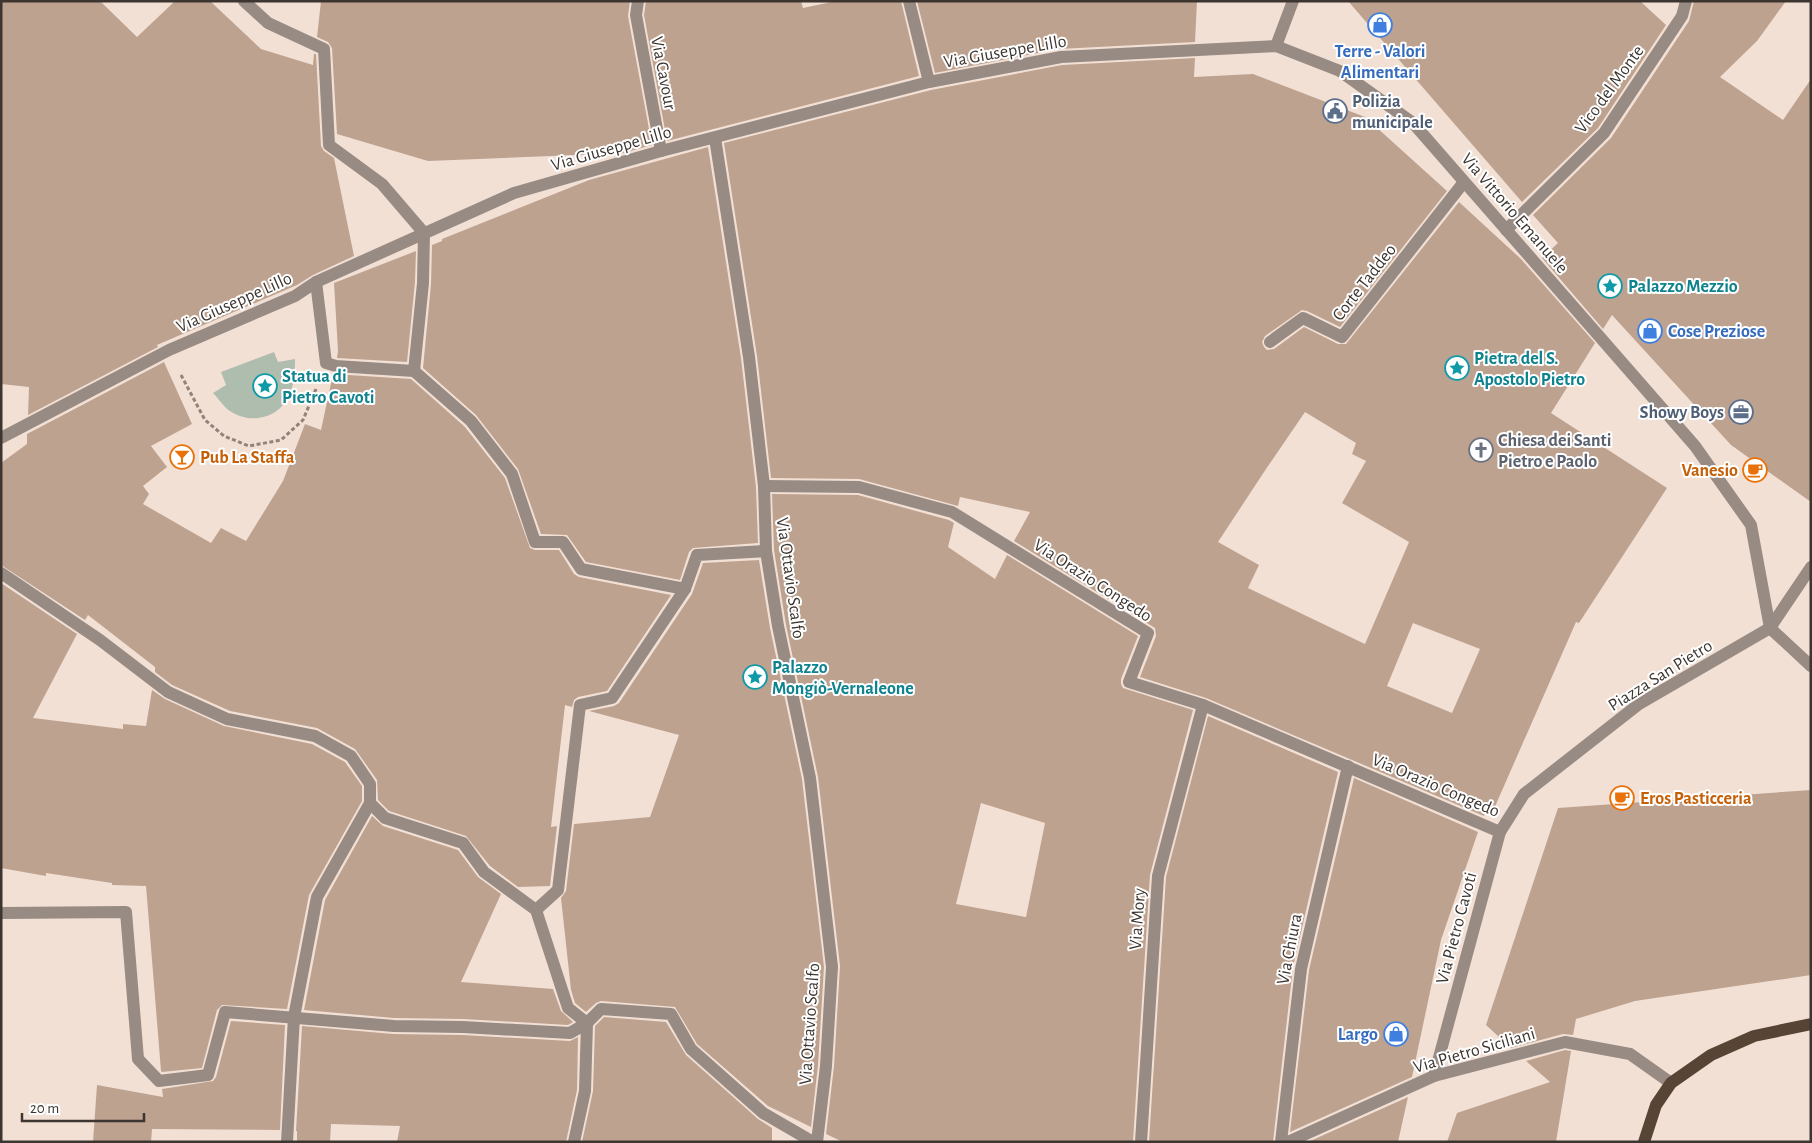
<svg xmlns="http://www.w3.org/2000/svg" width="1812" height="1143" viewBox="0 0 1812 1143" font-family="'Alegreya Sans',sans-serif">
<style>
.green{fill:#afbdaf}
.building{fill:#bea290;fill-rule:evenodd}
.lines{fill:none;stroke-linecap:round;stroke-linejoin:round}
.path{stroke:#90837c;stroke-width:3;stroke-dasharray:4 2.5;stroke-linecap:butt}
.minor{stroke:#978b83;stroke-width:12}
.major{stroke:#574435;stroke-width:12}
.labels{text-anchor:middle;stroke-width:4;stroke-linejoin:round;paint-order:stroke}
.street-label{font-size:18px;fill:#3c3530;stroke:#fff}
.shop-label{font-size:18px;font-weight:bold;fill:#366cbe;stroke:#fff}
.service-label{font-size:18px;font-weight:bold;fill:#4e5e75;stroke:#fff;text-anchor:start}
.culture-label{font-size:18px;font-weight:bold;fill:#0d838f;stroke:#fff;text-anchor:start}
.worship-label{font-size:18px;font-weight:bold;fill:#5b616d;stroke:#fff;text-anchor:start}
.food-label{font-size:18px;font-weight:bold;fill:#c56008;stroke:#fff;text-anchor:start}
</style>
<rect width="100%" height="100%" fill="#f3e0d5"/>
<path class="green" d="M 274,352 L 278,362 L 295,359 C 295,371 295,382 290,393 C 280,420 247,426 226,408 C 221,403 217,397 213,393 L 226,385 L 221,372 Z"/>
<g class="building">
<path d="M 1,1 L 100,1 L 137,37 L 175,1 L 210,1 L 261,49 L 313,65 L 314,54 L 316,54 L 321,146 L 324,151 L 334,158 L 354,256 L 313,275 L 297,285 L 157,345 L 158,347 L 28,415 L 29,387 L 1,384 Z"/>
<path d="M 321,1 L 630,1 L 628,16 L 652,145 L 623,153 L 428,161 L 337,134 L 332,48 L 328,42 L 317,37 Z"/>
<path d="M 646,1 L 801,1 L 803,8 L 836,1 L 901,1 L 919,76 L 667,141 L 644,15 Z"/>
<path d="M 917,1 L 1197,1 L 1195,42 L 1059,49 L 935,73 Z"/>
<path d="M 1348,1 L 1640,1 L 1666,25 L 1598,128 L 1522,202 Z"/>
<path d="M 1694,1 L 1786,1 L 1757,41 L 1720,77 L 1783,120 L 1811,79 L 1811,502 L 1731,445 L 1612,315 L 1603,329 L 1542,258 L 1558,243 L 1533,215 L 1611,138 L 1689,21 Z"/>
<path d="M 1195,58 L 1194,77 L 1253,74 L 1365,117 L 1447,191 L 1340,327 L 1307,311 L 1302,310 L 1265,336 L 1262,342 L 1264,347 L 1267,350 L 1274,349 L 1304,327 L 1338,344 L 1346,344 L 1459,202 L 1521,259 L 1595,343 L 1551,413 L 1667,488 L 1579,623 L 1576,622 L 1493,811 L 1486,808 L 1484,816 L 1206,698 L 1140,677 L 1156,636 L 1155,628 L 1014,541 L 1030,512 L 960,497 L 958,506 L 859,479 L 771,478 L 757,356 L 724,143 L 931,90 L 1062,65 ZM 1305,412 L 1356,443 L 1352,454 L 1366,461 L 1342,503 L 1409,542 L 1365,644 L 1248,588 L 1259,565 L 1218,542 L 1266,469 ZM 1413,623 L 1480,649 L 1452,713 L 1387,686 Z"/>
<path d="M 708,147 L 741,358 L 756,487 L 758,543 L 693,548 L 689,552 L 680,580 L 586,562 L 567,535 L 541,534 L 518,469 L 476,415 L 423,368 L 431,284 L 432,245 L 442,241 L 442,239 L 589,180 Z"/>
<path d="M 416,251 L 415,282 L 407,362 L 337,358 L 338,351 L 334,283 Z"/>
<path d="M 164,362 L 192,424 L 151,446 L 167,467 L 143,486 L 149,494 L 143,504 L 211,543 L 221,528 L 246,541 L 283,481 L 305,424 L 321,430 L 333,374 L 411,379 L 465,427 L 505,478 L 530,548 L 535,550 L 559,550 L 574,574 L 579,577 L 671,595 L 607,691 L 578,697 L 574,700 L 572,707 L 565,705 L 551,827 L 557,826 L 550,886 L 518,887 L 490,866 L 466,836 L 389,811 L 378,800 L 377,780 L 355,749 L 317,728 L 230,711 L 172,685 L 155,672 L 155,667 L 88,615 L 85,620 L 1,565 L 1,463 L 27,444 L 27,434 Z"/>
<path d="M 772,494 L 858,495 L 949,520 L 954,523 L 948,547 L 995,579 L 1007,555 L 1138,636 L 1121,679 L 1121,684 L 1123,688 L 1193,710 L 1150,875 L 1133,1142 L 843,1142 L 826,1134 L 834,1066 L 840,966 L 818,777 L 786,625 L 774,550 ZM 981,803 L 1045,823 L 1026,917 L 956,904 Z"/>
<path d="M 759,560 L 770,628 L 802,779 L 824,967 L 818,1065 L 811,1127 L 768,1106 L 697,1044 L 675,1007 L 601,1001 L 596,1003 L 586,1012 L 575,1003 L 571,990 L 561,898 L 566,891 L 574,824 L 650,817 L 679,735 L 589,711 L 614,706 L 619,703 L 692,594 L 703,563 Z"/>
<path d="M 1,583 L 77,634 L 33,718 L 123,729 L 123,724 L 146,726 L 152,690 L 165,699 L 224,726 L 312,744 L 345,762 L 362,786 L 362,801 L 309,895 L 287,1009 L 222,1005 L 217,1010 L 202,1068 L 162,1072 L 161,1071 L 146,886 L 112,885 L 112,883 L 46,873 L 46,876 L 1,868 Z"/>
<path d="M 1208,716 L 1338,772 L 1293,967 L 1273,1142 L 1149,1142 L 1166,877 Z"/>
<path d="M 1354,778 L 1478,832 L 1441,940 L 1412,1077 L 1290,1132 L 1309,970 Z"/>
<path d="M 1811,790 L 1811,975 L 1635,1001 L 1576,1019 L 1573,1035 L 1563,1034 L 1511,1048 L 1486,1025 L 1558,808 Z"/>
<path d="M 372,816 L 383,826 L 458,850 L 478,877 L 501,894 L 461,982 L 553,989 L 561,1011 L 573,1022 L 568,1025 L 463,1019 L 394,1018 L 304,1010 L 325,900 Z"/>
<path d="M 604,1017 L 666,1022 L 686,1055 L 758,1119 L 772,1128 L 772,1142 L 582,1142 L 593,1091 L 595,1026 Z"/>
<path d="M 231,1021 L 285,1025 L 280,1130 L 152,1129 L 151,1142 L 93,1142 L 97,1085 L 163,1097 L 162,1089 L 213,1081 L 216,1077 Z"/>
<path d="M 302,1026 L 393,1034 L 463,1035 L 570,1041 L 578,1037 L 577,1090 L 566,1142 L 397,1142 L 400,1126 L 331,1124 L 330,1142 L 297,1142 L 297,1131 L 296,1131 Z"/>
<path d="M 1565,1050 L 1571,1051 L 1556,1142 L 1447,1142 L 1457,1113 L 1550,1082 L 1526,1061 Z"/>
<path d="M 1408,1097 L 1398,1142 L 1308,1142 Z"/>
</g>
<g class="lines">
<path class="path" d="M 181,375 L 205,420 L 224,436 L 249,446 L 281,440 L 303,420 L 316,389"/>
<g class="minor">
<path d="M 244,1 L 268,23 L 324,49 L 329,145 L 382,184 L 424,233 L 423,283 L 414,371"/>
<path d="M 638,1 L 636,15 L 661,151"/>
<path d="M 909,1 L 929,82"/>
<path d="M 1276,46 L 1293,1"/>
<path d="M 715,138 L 749,357 L 764,486 L 766,551 L 778,626 L 810,778 L 832,967 L 826,1066 L 817,1142"/>
<path d="M 1506,230 L 1604,133 L 1682,16 L 1686,1"/>
<path d="M 316,282 L 326,363 L 336,366 L 414,371 L 471,421 L 512,474 L 535,542 L 563,542 L 581,569 L 685,589"/>
<path d="M 1270,342 L 1303,318 L 1342,337 L 1464,182"/>
<path d="M 1,438 L 169,350 L 295,296 L 316,282 L 514,193 L 661,151 L 929,82 L 1061,57 L 1276,46 L 1340,71 L 1413,123 L 1695,446 L 1751,525 L 1770,628 L 1811,666"/>
<path d="M 764,486 L 859,487 L 952,512 L 1148,633 L 1129,682 L 1203,705 L 1500,832"/>
<path d="M 1,573 L 100,640 L 168,692 L 227,719 L 315,736 L 351,756 L 370,784 L 370,803 L 317,897 L 294,1017 L 287,1142"/>
<path d="M 370,803 L 385,818 L 463,843 L 484,872 L 536,910 L 568,1008 L 587,1023"/>
<path d="M 536,910 L 558,890 L 580,705 L 612,698 L 685,589 L 697,555 L 766,551"/>
<path d="M 1,913 L 126,912 L 138,1059 L 159,1081 L 208,1075 L 225,1012 L 394,1026 L 463,1027 L 570,1033 L 587,1023 L 601,1009 L 671,1014 L 691,1049 L 763,1113 L 813,1142"/>
<path d="M 1434,1076 L 1500,832 L 1524,794 L 1639,704 L 1770,628 L 1811,567"/>
<path d="M 574,1142 L 585,1091 L 587,1023"/>
<path d="M 1141,1142 L 1158,876 L 1203,705"/>
<path d="M 1281,1142 L 1301,969 L 1348,766"/>
<path d="M 1288,1142 L 1434,1076 L 1565,1042 L 1630,1054 L 1671,1083"/>
</g>
<path class="major" d="M 1644,1142 L 1656,1105 L 1671,1083 L 1711,1055 L 1754,1036 L 1811,1024"/>
</g>
<defs>
<g id="shop-ring" transform="scale(1.25)"><circle r="9.5" fill="#fff" stroke="#3f7fe0" stroke-width="1.5"/><path d="M-5-2.5h2.3a2.7 3.5 0 0 1 5.4 0H5L5.5 6h-11ZM-1.5-2.5h3a1.5 2.3 0 0 0-3 0Z" fill="#3f7fe0"/></g>
<g id="civic-ring" transform="scale(1.25)"><circle r="9.5" fill="#fff" stroke="#5c6f8a" stroke-width="1.5"/><path d="M-.6-6.5H3V-4.5H.6V-3L4-1V1h2V6H-6V1h2V-1L-.6-3ZM-1.2 2.5V6h2.4V2.5Z" fill="#5c6f8a"/></g>
<g id="sight-ring" transform="scale(1.25)"><circle r="9.5" fill="#fff" stroke="#0f9aa8" stroke-width="1.5"/><path d="M0-6L1.8-2.2L6-1.7L2.9 1.2L3.7 5.4L0 3.3L-3.7 5.4L-2.9 1.2L-6-1.7L-1.8-2.2Z" fill="#0f9aa8"/></g>
<g id="office-ring" transform="scale(1.25)"><circle r="9.5" fill="#fff" stroke="#5c6f8a" stroke-width="1.5"/><path d="M-6-3h4V-5.5h4V-3h4V5H-6ZM-1-4.5V-3h2v-1.5ZM-6 0V1H6V0Z" fill="#5c6f8a"/></g>
<g id="church-ring" transform="scale(1.25)"><circle r="9.5" fill="#fff" stroke="#6b7280" stroke-width="1.5"/><path d="M-1.2-6h2.4v3.5h3.3v2.4h-3.3V6h-2.4V-.1h-3.3v-2.4h3.3Z" fill="#6b7280"/></g>
<g id="bar-ring" transform="scale(1.25)"><circle r="9.5" fill="#fff" stroke="#e8710a" stroke-width="1.5"/><path d="M-6-5H6L.8 .8V4.5H3.5V6h-7V4.5H-.8V.8Z" fill="#e8710a"/></g>
<g id="cafe-ring" transform="scale(1.25)"><circle r="9.5" fill="#fff" stroke="#e8710a" stroke-width="1.5"/><path d="M-5.5-4.5H6V0H3Q3 3.5 0 3.5H-2.5Q-5.5 3.5-5.5 0ZM3-3.2v2h1.7v-2ZM-6 4.5H4V6H-6Z" fill="#e8710a"/></g>
</defs>
<g fill-rule="evenodd">
<use href="#shop-ring" x="1380" y="25"/>
<use href="#civic-ring" x="1335" y="111"/>
<use href="#sight-ring" x="1610" y="286"/>
<use href="#shop-ring" x="1650" y="331"/>
<use href="#sight-ring" x="1457" y="368"/>
<use href="#sight-ring" x="265" y="386"/>
<use href="#office-ring" x="1741" y="412"/>
<use href="#church-ring" x="1481" y="450"/>
<use href="#bar-ring" x="182" y="457"/>
<use href="#cafe-ring" x="1755" y="470"/>
<use href="#sight-ring" x="755" y="677"/>
<use href="#cafe-ring" x="1622" y="798"/>
<use href="#shop-ring" x="1396" y="1034"/>
</g>
<g class="labels">
<g class="street-label">
<text transform="translate(1005 51) rotate(-10)" y="6">Via Giuseppe Lillo</text>
<text transform="translate(664 73) rotate(79)" y="6">Via Cavour</text>
<text transform="translate(1609 89) rotate(-54)" y="6">Vico del Monte</text>
<text transform="translate(611 148) rotate(-16)" y="6">Via Giuseppe Lillo</text>
<text transform="translate(1515 213) rotate(49)" y="6">Via Vittorio Emanuele</text>
<text transform="translate(1364 282) rotate(-52)" y="6">Corte Taddeo</text>
<text transform="translate(234 302) rotate(-24)" y="6">Via Giuseppe Lillo</text>
<text transform="translate(791 578) rotate(82)" y="6">Via Ottavio Scalfo</text>
<text transform="translate(1093 580) rotate(33)" y="6">Via Orazio Congedo</text>
<text transform="translate(1660 675) rotate(-32)" y="6">Piazza San Pietro</text>
<text transform="translate(1436 785) rotate(23)" y="6">Via Orazio Congedo</text>
<text transform="translate(1137 919) rotate(-86)" y="6">Via Mory</text>
<text transform="translate(1456 928) rotate(-75)" y="6">Via Pietro Cavoti</text>
<text transform="translate(1289 949) rotate(-79)" y="6">Via Chiura</text>
<text transform="translate(809 1024) rotate(-86)" y="6">Via Ottavio Scalfo</text>
<text transform="translate(1474 1050) rotate(-16)" y="6">Via Pietro Siciliani</text>
</g>
<g class="shop-label">
<text x="1380" y="57">Terre - Valori<tspan x="1380" dy="21">Alimentari</tspan></text>
<text x="1668" y="337" text-anchor="start">Cose Preziose</text>
<text x="1378" y="1040" text-anchor="end">Largo</text>
</g>
<g class="service-label">
<text x="1352" y="107">Polizia<tspan x="1352" dy="21">municipale</tspan></text>
<text x="1724" y="418" text-anchor="end">Showy Boys</text>
</g>
<g class="culture-label">
<text x="1628" y="292">Palazzo Mezzio</text>
<text x="1474" y="364">Pietra del S.<tspan x="1474" dy="21">Apostolo Pietro</tspan></text>
<text x="282" y="382">Statua di<tspan x="282" dy="21">Pietro Cavoti</tspan></text>
<text x="772" y="673">Palazzo<tspan x="772" dy="21">Mongiò-Vernaleone</tspan></text>
</g>
<g class="worship-label">
<text x="1498" y="446">Chiesa dei Santi<tspan x="1498" dy="21">Pietro e Paolo</tspan></text>
</g>
<g class="food-label">
<text x="200" y="463">Pub La Staffa</text>
<text x="1738" y="476" text-anchor="end">Vanesio</text>
<text x="1640" y="804">Eros Pasticceria</text>
</g>
</g>
<rect width="1812" height="1143" fill="none" stroke="#3c3530" stroke-width="5"/>
<path d="M22 1113v8h122v-8" fill="none" stroke="#3c3530" stroke-width="2.5"/>
<text x="30" y="1113" font-size="15" fill="#3c3530" stroke="#ffffff" stroke-width="4" paint-order="stroke">20 m</text>
</svg>
